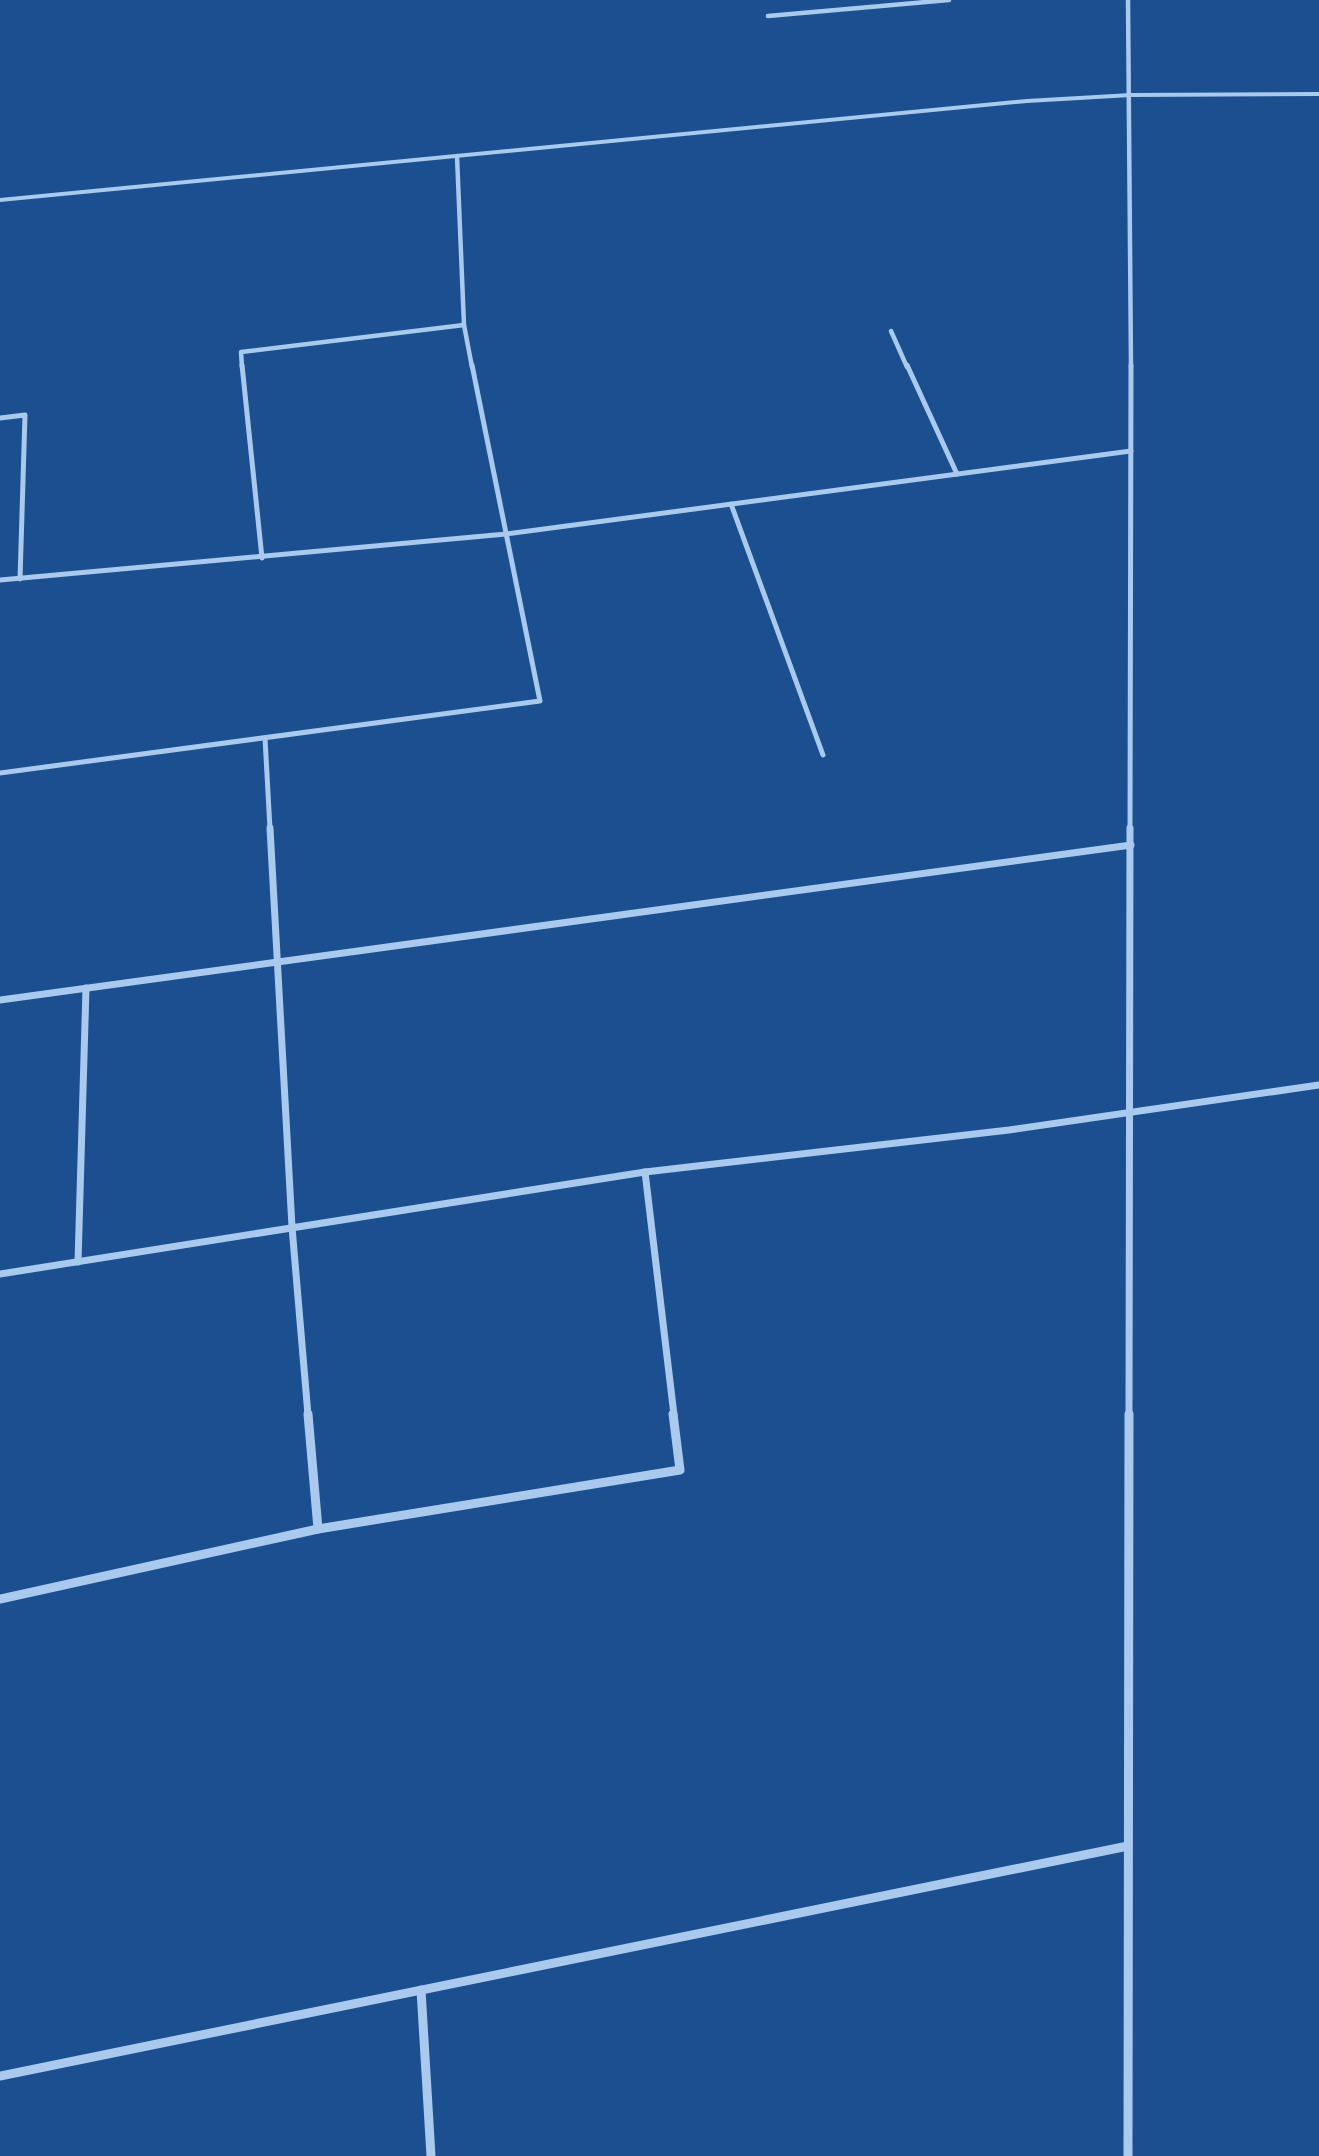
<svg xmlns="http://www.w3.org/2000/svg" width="1319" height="2156" viewBox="0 0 1319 2156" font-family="'PT Sans Narrow',sans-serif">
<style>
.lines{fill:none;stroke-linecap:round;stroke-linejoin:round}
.minor-far3{stroke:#a9c9ee;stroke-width:4.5}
.minor-far2{stroke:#a9c9ee;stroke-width:5}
.minor-far1{stroke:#a9c9ee;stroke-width:7}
.minor{stroke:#a9c9ee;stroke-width:9}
.tertiary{fill:#a9c9ee;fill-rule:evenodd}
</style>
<rect width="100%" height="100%" fill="#1b4f8f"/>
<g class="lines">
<g class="minor-far3">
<path d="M 1128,0 L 1131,367"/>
<path d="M 768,16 L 949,0"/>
<path d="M 457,156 L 464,325 L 472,367"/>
<path d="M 891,331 L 907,367"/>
<path d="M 242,367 L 241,352 L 464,325"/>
</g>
<g class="minor-far2">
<path d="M 242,365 L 262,558"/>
<path d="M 907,365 L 957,474"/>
<path d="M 0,418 L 25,415 L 20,579"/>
<path d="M 731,504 L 823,755"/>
<path d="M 0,580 L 506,534 L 1131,451"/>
<path d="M 265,738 L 270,829"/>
<path d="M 0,773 L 540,701 L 472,365"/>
<path d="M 1130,829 L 1131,365"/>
</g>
<g class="minor-far1">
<path d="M 270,828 L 292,1227 L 308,1415"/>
<path d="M 0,1000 L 1131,845"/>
<path d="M 645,1172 L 674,1415"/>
<path d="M 78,1262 L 86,988"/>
<path d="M 0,1274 L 645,1172 L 1009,1130 L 1319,1085"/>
<path d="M 1129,1415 L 1130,828"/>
</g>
<g class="minor">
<path d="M 318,1529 L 680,1470 L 673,1414"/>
<path d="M 0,1599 L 318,1529 L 308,1414"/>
<path d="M 421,1990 L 431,2156"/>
<path d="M 0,2076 L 1128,1846"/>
<path d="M 1128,2156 L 1129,1414"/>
</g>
<path class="tertiary" d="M 1319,92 L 1319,96 L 1131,97 L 1027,103 L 0,202 L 0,198 L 1027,99 L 1131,93 Z"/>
</g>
</svg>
